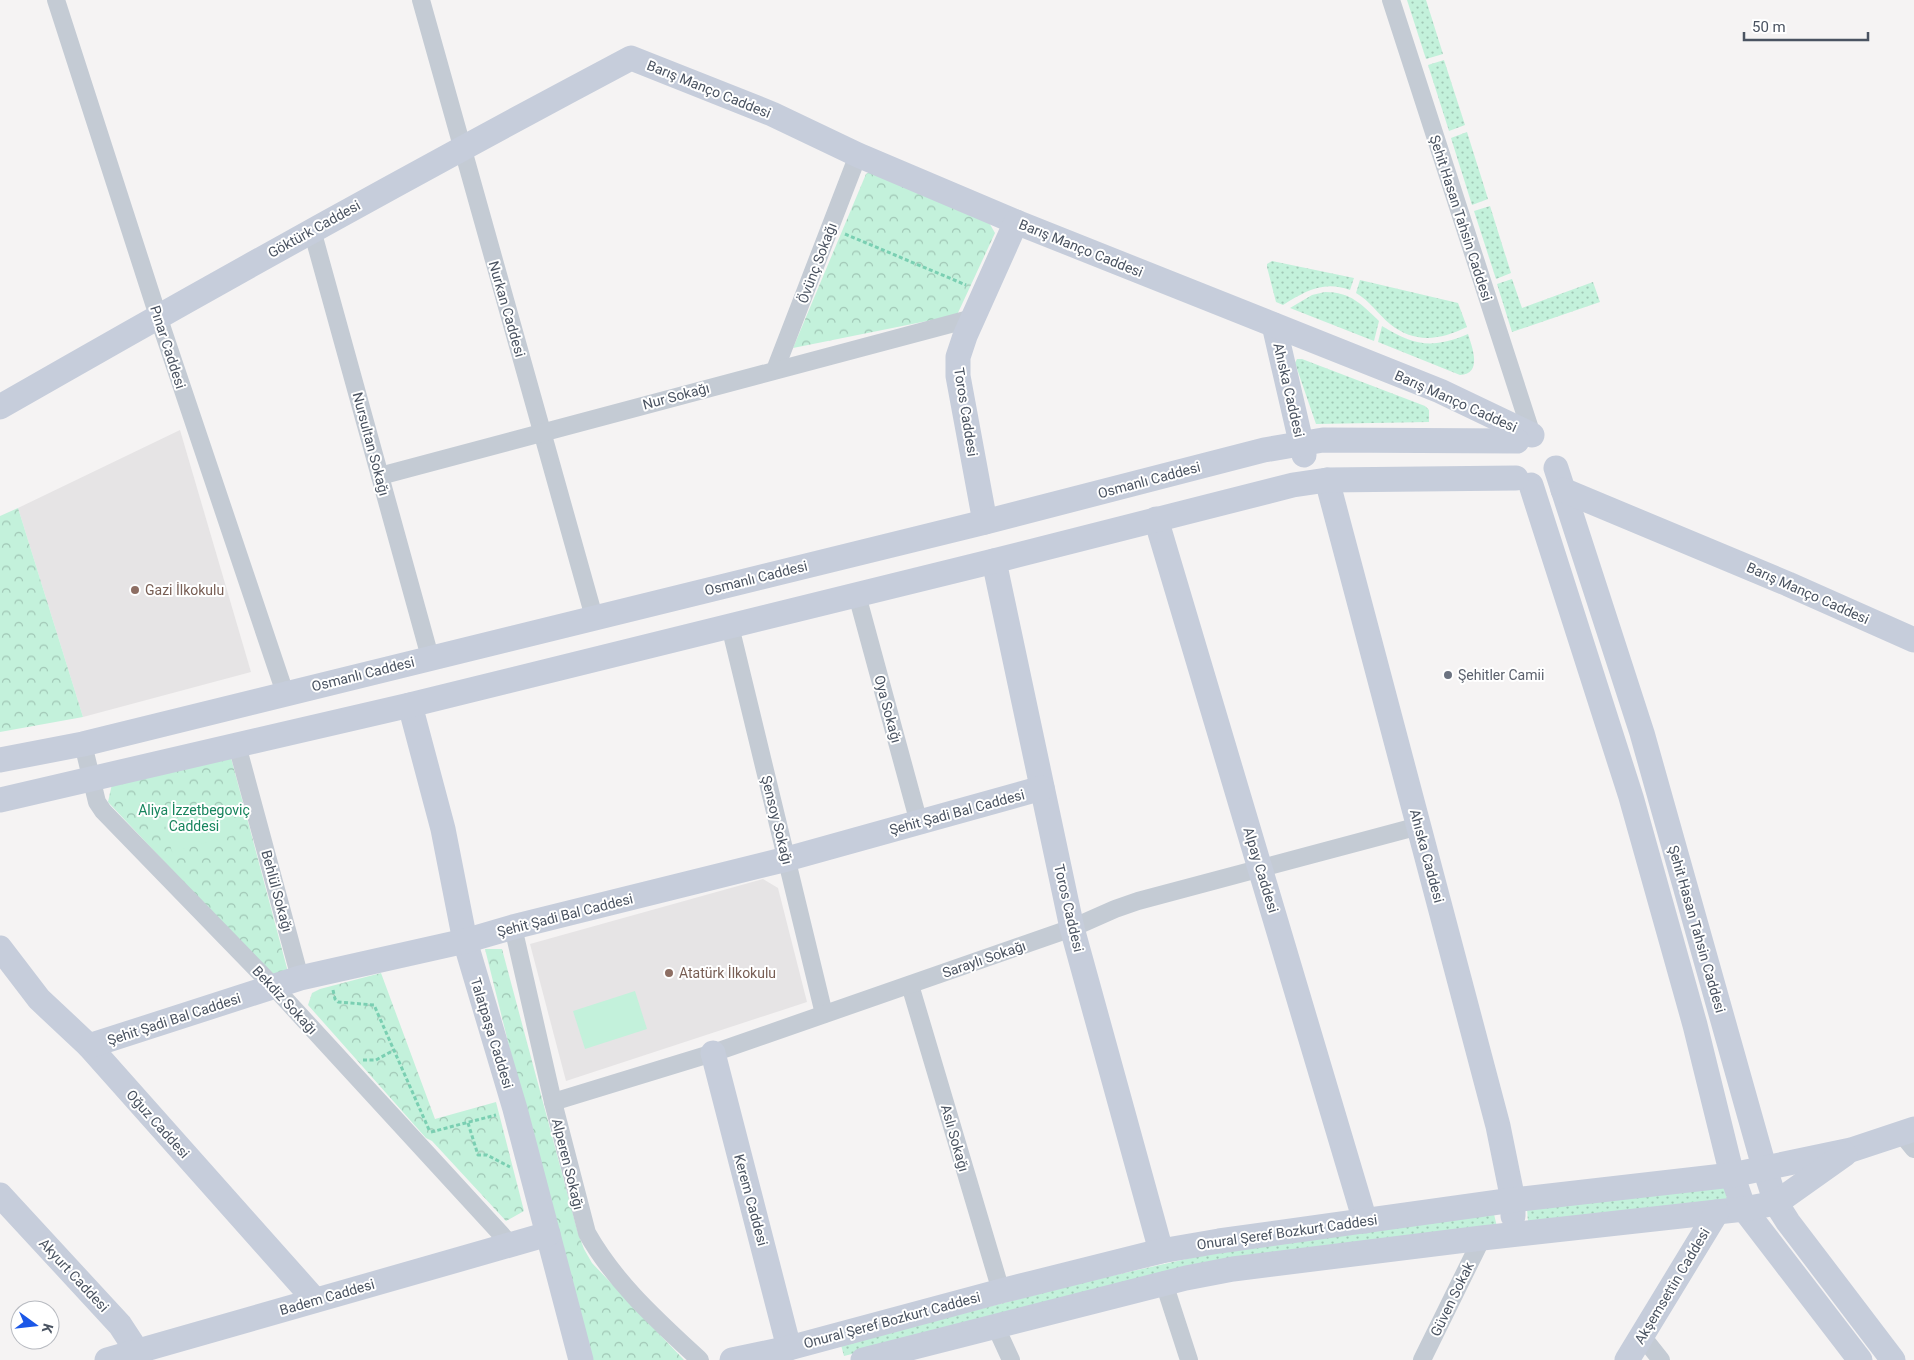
<svg xmlns="http://www.w3.org/2000/svg" width="1914" height="1360" viewBox="0 0 1914 1360" font-family="Roboto,sans-serif">
<style>
.education{fill:#e6e4e5}
.grass{fill:url(#grass-dots)}
.park{fill:url(#park-crowns)}
.garden{fill:#c3f1db}
.lines{fill:none;stroke-linecap:round;stroke-linejoin:round}
.path{stroke:#7acfb2;stroke-width:3;stroke-dasharray:4 2.5;stroke-linecap:butt}
.street{stroke:#c4cbd4;stroke-width:18}
.secondary{stroke:#c6cddb;stroke-width:25}
.education-dot{fill:#8d6e63;stroke:#fff;stroke-width:2}
.worship-dot{fill:#6b7280;stroke:#fff;stroke-width:2}
.labels{text-anchor:middle;stroke-width:4;stroke-linejoin:round;paint-order:stroke}
.street-label{font-size:14px;fill:#4a5361;stroke:#fff}
.education-label{font-size:14px;fill:#785e54;stroke:#fff;text-anchor:start}
.worship-label{font-size:14px;fill:#5b616d;stroke:#fff;text-anchor:start}
.park-label{font-size:14px;fill:#18855e;stroke:#fff}
</style>
<defs>
<pattern id="grass-dots" width="8" height="8" patternUnits="userSpaceOnUse" patternTransform="scale(1.25)"><rect width="8" height="8" fill="#c3f1db"/><path d="M2 2h.1M6 6h.1" fill="none" stroke="#a0c6b5" stroke-width="1.8" stroke-linecap="round"/></pattern>
<pattern id="park-crowns" width="20" height="18" patternUnits="userSpaceOnUse" patternTransform="scale(1.25)"><rect width="20" height="18" fill="#c3f1db"/><path d="M2 6a3 3 0 1 1 6 0M12 15a3 3 0 1 1 6 0" fill="none" stroke="#a0c6b5"/></pattern>
</defs>
<rect width="100%" height="100%" fill="#f5f3f3"/>
<g class="education">
<path d="M 180,430 L 251,672 L 83,717 L 18,508 Z"/>
<path d="M 763,879 L 778,888 L 807,1002 L 566,1081 L 530,944 Z"/>
</g>
<g class="grass">
<path d="M 1407,0 L 1426,0 L 1443,54 L 1426,59 Z"/>
<path d="M 1444,60 L 1465,125 L 1449,131 L 1428,65 Z"/>
<path d="M 1467,132 L 1488,199 L 1472,205 L 1451,138 Z"/>
<path d="M 1490,206 L 1511,273 L 1496,279 L 1474,211 Z"/>
<path d="M 1272,261 L 1354,278 L 1350,290 C 1324,280 1305,291 1283,305 L 1276,302 L 1267,267 L 1267,264 Z"/>
<path d="M 1512,279 L 1522,308 L 1593,282 L 1600,302 L 1512,332 L 1497,284 Z"/>
<path d="M 1360,280 L 1458,303 L 1467,327 C 1440,340 1415,344 1390,324 C 1378,314 1370,301 1356,293 Z"/>
<path d="M 1325,292 C 1351,292 1361,304 1379,321 L 1374,341 L 1290,308 L 1312,295 Z"/>
<path d="M 1382,326 C 1414,346 1433,349 1468,334 C 1472,347 1483,374 1460,375 L 1378,342 Z"/>
<path d="M 1297,359 L 1302,359 L 1425,406 L 1429,410 L 1429,422 L 1316,424 L 1295,363 Z"/>
<path d="M 1724,1185 L 1727,1199 L 1528,1222 L 1527,1208 Z"/>
<path d="M 1494,1214 L 1497,1227 L 1135,1282 L 844,1356 L 841,1345 L 1093,1280 L 1213,1253 Z"/>
</g>
<g class="park">
<path d="M 872,171 L 987,219 L 995,233 L 957,315 L 793,348 L 866,174 Z"/>
<path d="M 18,508 L 83,717 L 0,732 L 0,516 Z"/>
<path d="M 230,754 L 288,972 L 273,977 L 108,802 L 112,784 Z"/>
<path d="M 485,949 L 502,949 L 578,1233 L 584,1249 L 592,1263 L 684,1360 L 589,1360 L 568,1284 Z"/>
<path d="M 381,973 L 435,1119 L 496,1102 L 524,1211 L 506,1221 L 432,1141 L 426,1138 L 308,1005 L 312,993 L 320,989 Z"/>
</g>
<g class="garden">
<path d="M 230,804 L 238,834 L 172,852 L 164,822 Z"/>
<path d="M 635,991 L 647,1029 L 585,1049 L 573,1011 Z"/>
</g>
<g class="lines">
<g class="path">
<path d="M 845,234 L 966,285"/>
<path d="M 333,990 L 335,999 L 338,1002 L 374,1005 L 430,1132"/>
<path d="M 363,1060 L 376,1060 L 394,1050"/>
<path d="M 468,1123 L 478,1155 L 487,1155 L 510,1167"/>
<path d="M 431,1132 L 496,1115"/>
</g>
<g class="street">
<path d="M 56,0 L 158,316 L 285,693"/>
<path d="M 421,0 L 594,617"/>
<path d="M 1391,0 L 1532,435"/>
<path d="M 312,230 L 430,657"/>
<path d="M 775,370 L 858,155"/>
<path d="M 380,476 L 973,318"/>
<path d="M 857,595 L 919,823"/>
<path d="M 730,626 L 824,1014"/>
<path d="M 83,744 L 97,802 L 103,811 L 274,987 L 511,1245"/>
<path d="M 237,745 L 300,978"/>
<path d="M 513,927 L 553,1102 L 587,1233 C 615,1283 658,1321 700,1360"/>
<path d="M 910,985 L 1001,1291"/>
<path d="M 553,1102 L 713,1053 L 1072,928 L 1115,909 L 1138,901 L 1419,826"/>
<path d="M 1901,1133 L 1914,1149"/>
<path d="M 1164,1283 L 1189,1360"/>
<path d="M 995,1325 L 1011,1360"/>
<path d="M 1642,1336 L 1661,1360"/>
<path d="M 1422,1360 L 1482,1238"/>
</g>
<g class="secondary">
<path d="M 1274,325 L 1304,455"/>
<path d="M 0,407 C 209,287 418,171 631,58 L 772,114 L 858,155 L 1016,222 L 1440,391 L 1532,435"/>
<path d="M 1556,468 L 1642,733 L 1763,1163 L 1776,1203 L 1788,1222 L 1893,1360"/>
<path d="M 1327,480 L 1498,1126 L 1513,1200 L 1513,1216"/>
<path d="M 1531,485 L 1631,797 L 1695,1025 L 1732,1175 L 1744,1209 L 1860,1360"/>
<path d="M 1563,490 L 1788,584 L 1914,640"/>
<path d="M 1156,519 L 1365,1221"/>
<path d="M 985,522 L 958,376 L 958,357 L 965,336 L 1016,222"/>
<path d="M 994,561 L 1072,928 L 1161,1251"/>
<path d="M 410,705 L 443,829 L 465,941 L 515,1109 L 581,1360"/>
<path d="M 0,760 L 83,744 L 985,522 L 1264,450 L 1323,440 L 1517,441"/>
<path d="M 0,800 L 410,705 L 994,561 L 1293,485 L 1327,480 L 1516,478"/>
<path d="M 0,948 L 39,999 L 89,1046 L 315,1300"/>
<path d="M 89,1046 L 300,978 L 465,941 L 513,927 L 787,859 L 1042,788"/>
<path d="M 713,1053 L 789,1348"/>
<path d="M 0,1195 L 120,1325 L 137,1351 L 140,1360"/>
<path d="M 107,1360 L 548,1234"/>
<path d="M 732,1360 L 789,1348 L 1001,1291 L 1161,1251 L 1219,1241 L 1513,1200 L 1732,1175 L 1851,1150 L 1914,1129"/>
<path d="M 863,1360 L 1186,1278 L 1233,1269 L 1482,1238 L 1744,1209 L 1776,1203 L 1845,1154"/>
<path d="M 1627,1360 L 1717,1212"/>
</g>
</g>
<g class="education-dot">
<circle cx="135" cy="590" r="5"/>
<circle cx="669" cy="973" r="5"/>
</g>
<circle class="worship-dot" cx="1448" cy="675" r="5"/>
<g class="labels">
<g class="street-label">
<text transform="translate(709 89) rotate(22)" y="5">Barış Manço Caddesi</text>
<text transform="translate(1461 218) rotate(72)" y="5">Şehit Hasan Tahsin Caddesi</text>
<text transform="translate(314 229) rotate(-29)" y="5">Göktürk Caddesi</text>
<text transform="translate(1081 248) rotate(22)" y="5">Barış Manço Caddesi</text>
<text transform="translate(817 263) rotate(-69)" y="5">Övünç Sokağı</text>
<text transform="translate(507 309) rotate(74)" y="5">Nurkan Caddesi</text>
<text transform="translate(168 347) rotate(72)" y="5">Pınar Caddesi</text>
<text transform="translate(1289 390) rotate(77)" y="5">Ahıska Caddesi</text>
<text transform="translate(676 396) rotate(-15)" y="5">Nur Sokağı</text>
<text transform="translate(1456 401) rotate(24)" y="5">Barış Manço Caddesi</text>
<text transform="translate(966 412) rotate(81)" y="5">Toros Caddesi</text>
<text transform="translate(371 444) rotate(75)" y="5">Nursultan Sokağı</text>
<text transform="translate(1149 480) rotate(-15)" y="5">Osmanlı Caddesi</text>
<text transform="translate(756 578) rotate(-14)" y="5">Osmanlı Caddesi</text>
<text transform="translate(1808 593) rotate(24)" y="5">Barış Manço Caddesi</text>
<text transform="translate(363 674) rotate(-14)" y="5">Osmanlı Caddesi</text>
<text transform="translate(888 709) rotate(75)" y="5">Oya Sokağı</text>
<text transform="translate(957 812) rotate(-15)" y="5">Şehit Şadi Bal Caddesi</text>
<text transform="translate(777 820) rotate(76)" y="5">Şensoy Sokağı</text>
<text transform="translate(1427 856) rotate(75)" y="5">Ahıska Caddesi</text>
<text transform="translate(1261 870) rotate(73)" y="5">Alpay Caddesi</text>
<text transform="translate(277 891) rotate(75)" y="5">Behlül Sokağı</text>
<text transform="translate(1069 908) rotate(77)" y="5">Toros Caddesi</text>
<text transform="translate(565 915) rotate(-14)" y="5">Şehit Şadi Bal Caddesi</text>
<text transform="translate(1697 929) rotate(74)" y="5">Şehit Hasan Tahsin Caddesi</text>
<text transform="translate(984 959) rotate(-19)" y="5">Saraylı Sokağı</text>
<text transform="translate(285 1000) rotate(47)" y="5">Bekdiz Sokağı</text>
<text transform="translate(174 1019) rotate(-18)" y="5">Şehit Şadi Bal Caddesi</text>
<text transform="translate(492 1033) rotate(73)" y="5">Talatpaşa Caddesi</text>
<text transform="translate(158 1124) rotate(48)" y="5">Oğuz Caddesi</text>
<text transform="translate(955 1138) rotate(74)" y="5">Aslı Sokağı</text>
<text transform="translate(568 1164) rotate(76)" y="5">Alperen Sokağı</text>
<text transform="translate(751 1200) rotate(75)" y="5">Kerem Caddesi</text>
<text transform="translate(1287 1232) rotate(-8)" y="5">Onural Şeref Bozkurt Caddesi</text>
<text transform="translate(74 1275) rotate(47)" y="5">Akyurt Caddesi</text>
<text transform="translate(1672 1286) rotate(-59)" y="5">Akşemsettin Caddesi</text>
<text transform="translate(327 1297) rotate(-16)" y="5">Badem Caddesi</text>
<text transform="translate(1452 1299) rotate(-64)" y="5">Güven Sokak</text>
<text transform="translate(892 1320) rotate(-15)" y="5">Onural Şeref Bozkurt Caddesi</text>
</g>
<g class="education-label">
<text x="145" y="595">Gazi İlkokulu</text>
<text x="679" y="978">Atatürk İlkokulu</text>
</g>
<g class="worship-label">
<text x="1458" y="680">Şehitler Camii</text>
</g>
<g class="park-label">
<text x="194" y="815">Aliya İzzetbegoviç<tspan x="194" dy="16">Caddesi</tspan></text>
</g>
</g>
<g transform="translate(35 1325) rotate(105)"><circle r="24" fill="#ffffff" stroke="#b7bac0"/>
<path d="M0-4L9 19L0 12L-9 19Z" fill="#1b57e7"/>
<text y="-8" font-size="14" font-weight="bold" text-anchor="middle" fill="#4a5361">K</text>
</g>
<path d="M1744 32v8h124v-8" fill="none" stroke="#4a5361" stroke-width="2.5"/>
<text x="1752" y="32" font-size="15" fill="#4a5361" stroke="#ffffff" stroke-width="4" paint-order="stroke">50 m</text>
</svg>
